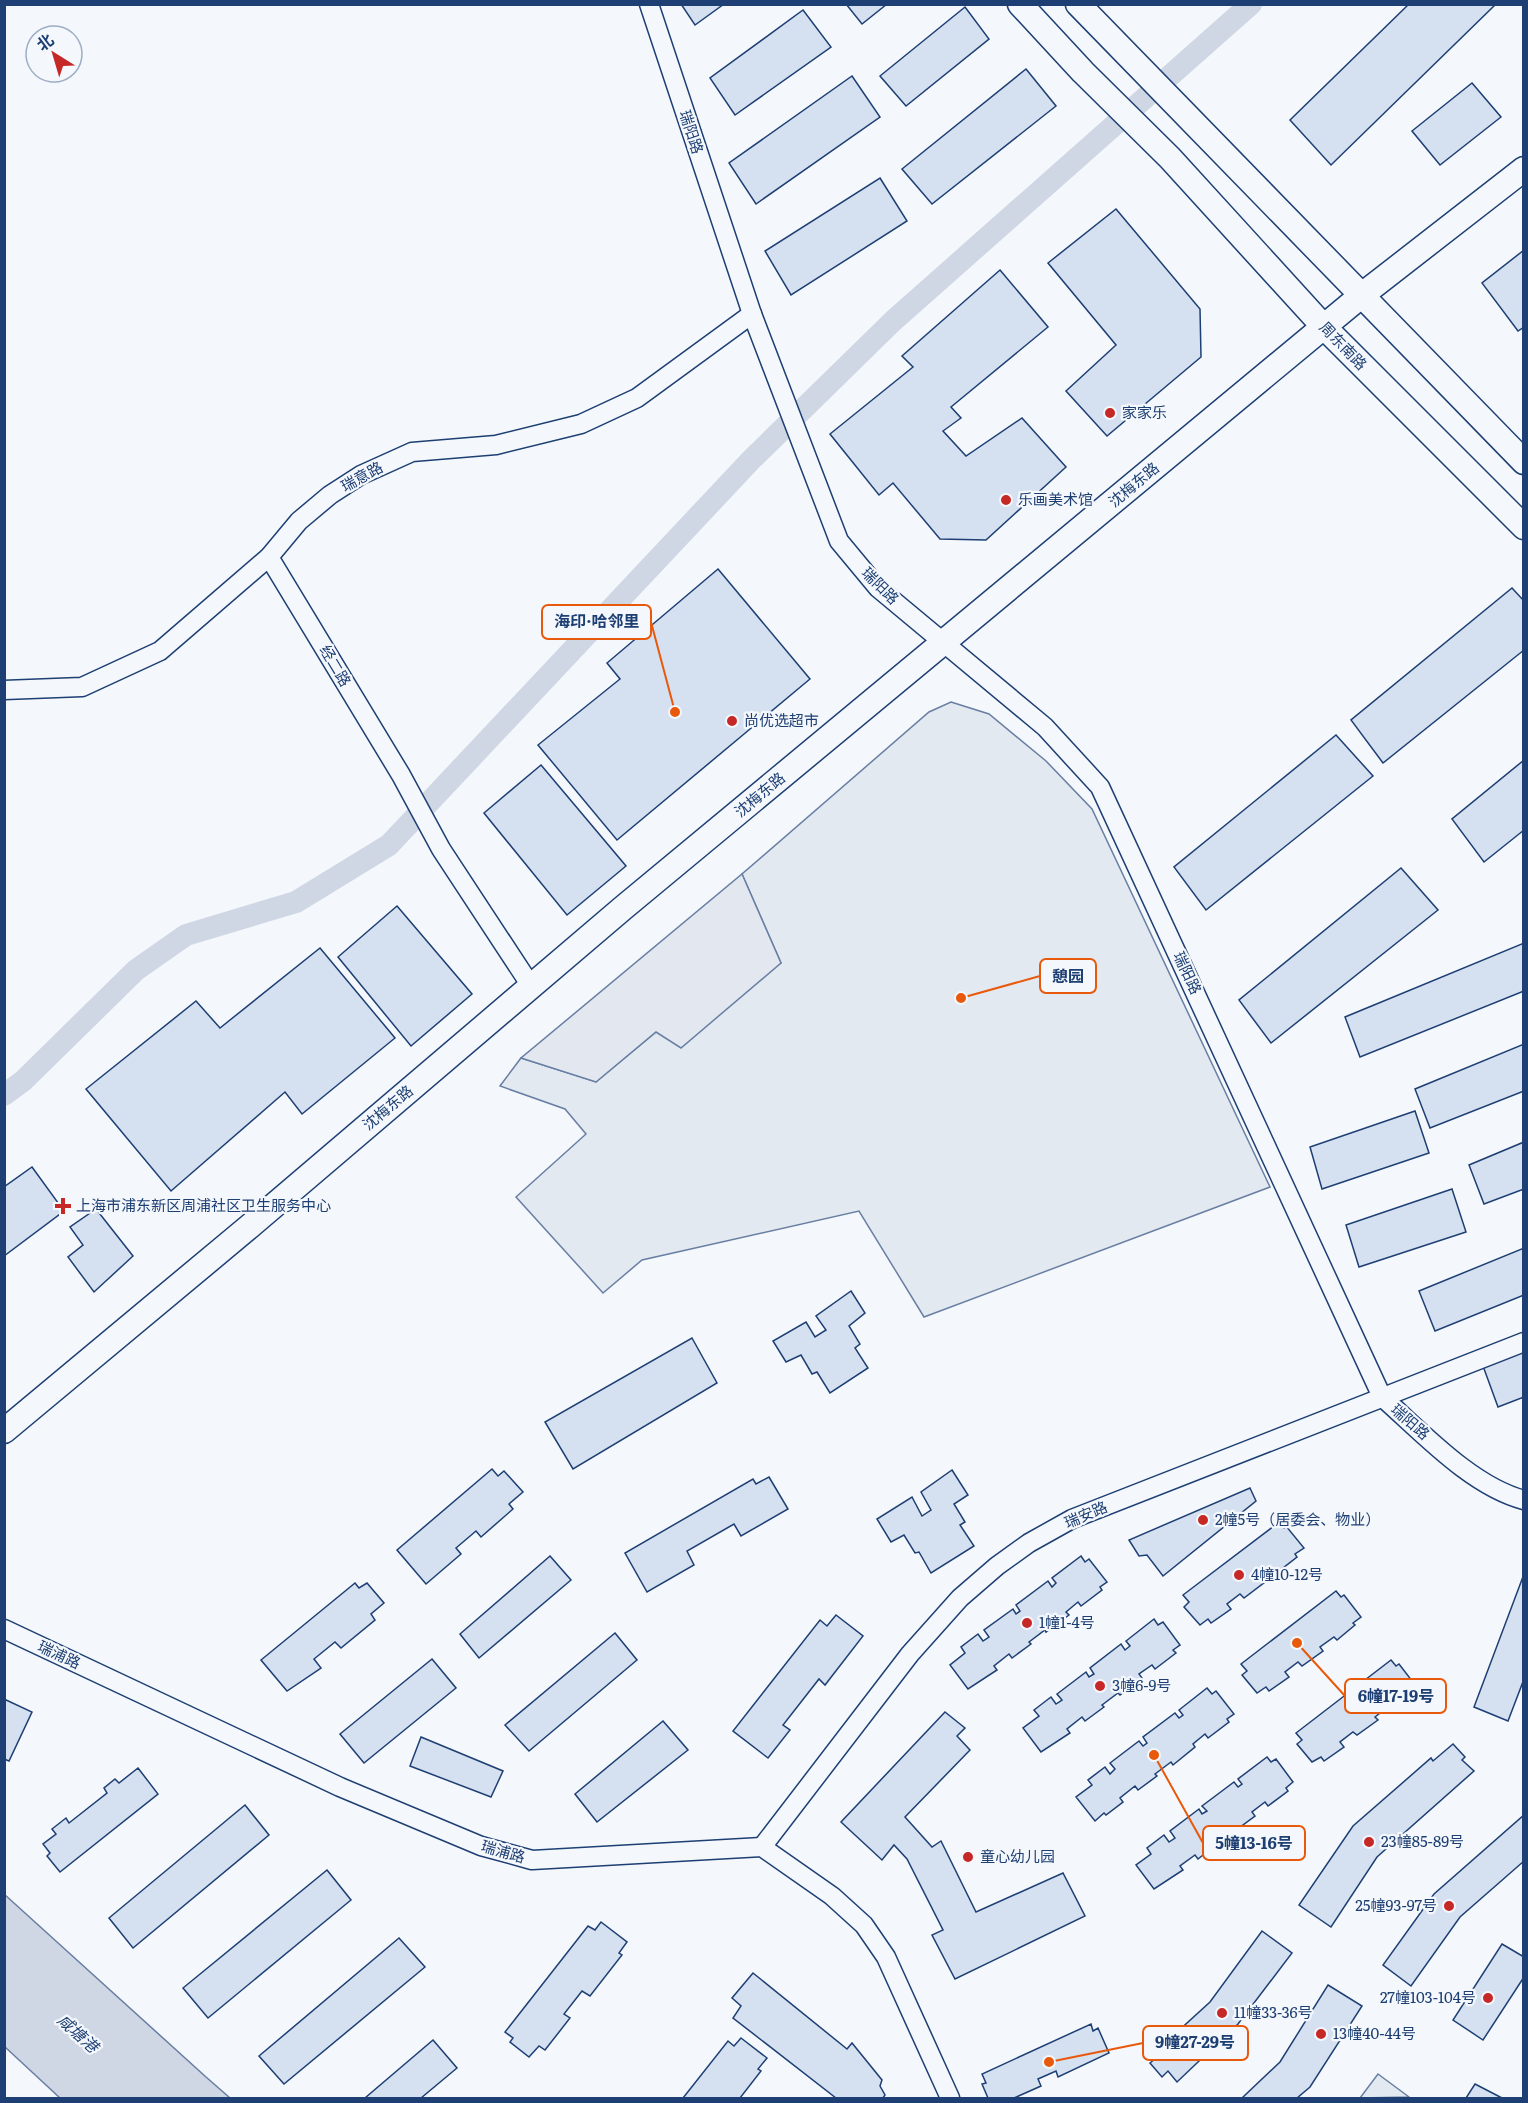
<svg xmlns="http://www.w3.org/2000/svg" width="1528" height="2103" viewBox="0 0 1528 2103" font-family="Literata,'Noto Sans SC',serif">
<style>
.green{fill:#e3e9f0;stroke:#687fa3;stroke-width:1.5}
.parking{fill:#e3e8f0;stroke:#687fa3;stroke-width:1.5}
.water{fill:#cfd7e4;stroke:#687fa3;stroke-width:1.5}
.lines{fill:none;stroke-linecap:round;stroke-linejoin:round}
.canal{stroke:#cfd7e4;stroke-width:22}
.building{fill:#d5e0f0;stroke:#1d3f73;stroke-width:1.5}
.minor-casing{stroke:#1d3f73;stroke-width:21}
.tertiary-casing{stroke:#1d3f73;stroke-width:27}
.minor{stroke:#f4f7fb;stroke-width:18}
.tertiary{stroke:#f4f7fb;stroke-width:24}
.poi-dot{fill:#c62828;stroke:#f4f7fb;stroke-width:2}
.labels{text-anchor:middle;stroke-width:4.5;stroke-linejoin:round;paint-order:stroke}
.street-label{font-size:15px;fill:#1d3f73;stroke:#f4f7fb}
.poi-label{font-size:15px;fill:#1d3f73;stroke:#f4f7fb;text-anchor:start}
.water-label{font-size:16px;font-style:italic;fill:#1d3f73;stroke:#f4f7fb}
.leader{fill:none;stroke:#e8590c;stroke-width:2}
.callout-dot{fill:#e8590c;stroke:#f4f7fb;stroke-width:2}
.callout{fill:#f4f7fb;stroke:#e8590c;stroke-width:2}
.callout-label{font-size:16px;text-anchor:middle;font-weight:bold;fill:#1d3f73}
</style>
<rect width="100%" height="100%" fill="#f4f7fb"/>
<g class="green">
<path d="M 951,702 L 989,714 L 1046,761 L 1092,809 L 1270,1187 L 924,1317 L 859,1211 L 642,1260 L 603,1293 L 516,1197 L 586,1134 L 565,1109 L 500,1086 L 521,1058 L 596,1082 L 656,1032 L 781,963 L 742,874 L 929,712 Z"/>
<path d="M 1378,2074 L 1409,2097 L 1360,2098 Z"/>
</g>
<path class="parking" d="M 742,874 L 781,963 L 681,1048 L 656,1032 L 596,1082 L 521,1058 Z"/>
<path class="water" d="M 4,1894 L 206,2077 L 230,2098 L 60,2098 L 5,2047 Z"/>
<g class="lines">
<path class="canal" d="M 4,1095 L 23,1081 L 136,970 L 186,935 L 296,902 L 389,845 L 751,460 L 893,321 L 1251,4"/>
</g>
<g class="building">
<path d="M 681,4 L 724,4 L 695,25 Z"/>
<path d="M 846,4 L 887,4 L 862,24 Z"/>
<path d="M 1409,4 L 1496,4 L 1331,165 L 1290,120 Z"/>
<path d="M 965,7 L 989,39 L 906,106 L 880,76 Z"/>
<path d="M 803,10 L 831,47 L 735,115 L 710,78 Z"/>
<path d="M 1026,69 L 1056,106 L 932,204 L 902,169 Z"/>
<path d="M 852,76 L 880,117 L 756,204 L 729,163 Z"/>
<path d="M 1472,83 L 1501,117 L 1440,165 L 1412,131 Z"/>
<path d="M 880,178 L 907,221 L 791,295 L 765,251 Z"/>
<path d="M 1116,209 L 1200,309 L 1201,357 L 1107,436 L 1066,391 L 1116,345 L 1048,263 Z"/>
<path d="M 1524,250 L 1524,327 L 1518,331 L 1482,283 Z"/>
<path d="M 1000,270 L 1048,327 L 951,407 L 961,418 L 943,431 L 966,456 L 1022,418 L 1066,467 L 986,540 L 940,539 L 893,483 L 879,495 L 830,434 L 913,367 L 902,356 Z"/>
<path d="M 718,569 L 810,679 L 617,840 L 538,745 L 620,679 L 607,663 Z"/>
<path d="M 1512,588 L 1524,601 L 1524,650 L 1383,763 L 1351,720 Z"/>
<path d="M 1336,735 L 1373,776 L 1206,910 L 1174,867 Z"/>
<path d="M 1524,760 L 1524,830 L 1484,862 L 1452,819 Z"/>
<path d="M 541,765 L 626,866 L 567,915 L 484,813 Z"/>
<path d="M 1401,868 L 1438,910 L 1271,1043 L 1239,1000 Z"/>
<path d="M 397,906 L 472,994 L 411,1046 L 338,957 Z"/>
<path d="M 1524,943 L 1524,991 L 1360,1057 L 1345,1017 Z"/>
<path d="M 320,948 L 395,1038 L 302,1114 L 285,1092 L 171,1191 L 86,1089 L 196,1001 L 220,1028 Z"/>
<path d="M 1524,1044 L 1524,1091 L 1430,1128 L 1415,1089 Z"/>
<path d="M 1415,1111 L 1429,1153 L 1322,1189 L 1310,1147 Z"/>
<path d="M 1524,1142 L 1524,1189 L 1484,1204 L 1469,1165 Z"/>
<path d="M 32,1167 L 64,1211 L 4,1256 L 4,1187 Z"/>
<path d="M 1452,1189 L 1466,1232 L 1359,1267 L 1346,1225 Z"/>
<path d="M 96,1209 L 133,1256 L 94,1292 L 68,1257 L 83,1245 L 70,1227 Z"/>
<path d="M 1524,1248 L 1524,1295 L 1435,1331 L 1419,1291 Z"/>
<path d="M 851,1291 L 865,1313 L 849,1326 L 860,1344 L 855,1348 L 868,1368 L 830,1393 L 817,1372 L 812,1374 L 801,1355 L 786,1362 L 773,1341 L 806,1322 L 815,1337 L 826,1330 L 816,1316 Z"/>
<path d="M 692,1338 L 717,1383 L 573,1469 L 545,1422 Z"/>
<path d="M 1524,1350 L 1524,1397 L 1498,1407 L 1483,1366 Z"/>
<path d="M 492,1469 L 498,1476 L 504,1471 L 523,1492 L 509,1504 L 513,1509 L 481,1537 L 476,1531 L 456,1548 L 461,1554 L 426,1584 L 397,1550 Z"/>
<path d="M 952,1470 L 968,1495 L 954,1504 L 965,1522 L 960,1525 L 974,1546 L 931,1573 L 919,1552 L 915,1553 L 904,1535 L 891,1542 L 877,1519 L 912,1497 L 922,1516 L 931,1510 L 921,1492 Z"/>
<path d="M 769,1477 L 788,1509 L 741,1536 L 734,1524 L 687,1551 L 694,1565 L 647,1592 L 625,1553 L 753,1479 L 756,1484 Z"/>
<path d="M 1250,1488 L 1256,1501 L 1163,1576 L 1147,1555 L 1139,1556 L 1129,1540 Z"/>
<path d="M 1278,1523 L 1284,1528 L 1286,1526 L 1304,1548 L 1295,1554 L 1297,1557 L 1279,1571 L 1276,1569 L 1263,1579 L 1265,1582 L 1244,1598 L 1240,1594 L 1227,1604 L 1231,1609 L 1211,1623 L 1208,1619 L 1200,1625 L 1184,1607 L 1189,1602 L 1183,1595 Z"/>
<path d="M 550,1556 L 571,1580 L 479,1658 L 460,1634 Z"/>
<path d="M 1081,1556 L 1085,1562 L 1089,1559 L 1107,1582 L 1100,1587 L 1102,1590 L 1081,1606 L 1078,1602 L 1066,1612 L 1069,1615 L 1046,1632 L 1045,1630 L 1029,1642 L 1031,1644 L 1012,1658 L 1009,1654 L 994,1666 L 997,1670 L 968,1689 L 950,1665 L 965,1653 L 961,1647 L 978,1634 L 983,1641 L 989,1637 L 984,1630 L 1013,1609 L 1016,1614 L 1020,1611 L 1016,1605 L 1048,1581 L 1052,1587 L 1056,1583 L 1052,1578 Z"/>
<path d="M 1524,1574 L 1524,1679 L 1508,1721 L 1474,1707 Z"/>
<path d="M 355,1583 L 359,1588 L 367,1583 L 384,1603 L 371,1614 L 375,1620 L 341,1648 L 335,1642 L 314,1659 L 321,1668 L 287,1691 L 261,1660 Z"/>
<path d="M 1336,1591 L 1341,1597 L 1344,1595 L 1361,1617 L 1353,1623 L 1355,1625 L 1337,1640 L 1334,1637 L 1320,1647 L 1323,1651 L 1302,1666 L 1298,1662 L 1285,1672 L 1289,1677 L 1269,1691 L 1266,1687 L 1257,1693 L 1242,1675 L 1247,1671 L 1241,1664 Z"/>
<path d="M 836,1615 L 863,1636 L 825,1685 L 819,1679 L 783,1725 L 790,1730 L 768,1758 L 733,1731 L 820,1620 L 827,1626 Z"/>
<path d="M 1154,1619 L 1158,1625 L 1163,1622 L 1180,1645 L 1173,1650 L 1176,1653 L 1155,1669 L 1152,1665 L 1139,1674 L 1142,1678 L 1120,1695 L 1118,1693 L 1102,1705 L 1104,1707 L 1085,1721 L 1082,1717 L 1067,1729 L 1070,1733 L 1041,1752 L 1023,1728 L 1039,1716 L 1034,1710 L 1051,1697 L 1056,1704 L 1062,1700 L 1057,1694 L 1086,1672 L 1089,1677 L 1094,1674 L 1090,1668 L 1121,1644 L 1125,1650 L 1130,1646 L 1126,1641 Z"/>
<path d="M 615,1633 L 637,1660 L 529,1751 L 505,1725 Z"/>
<path d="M 432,1659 L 456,1688 L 364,1763 L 340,1734 Z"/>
<path d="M 1391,1660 L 1396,1666 L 1399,1664 L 1416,1686 L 1408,1692 L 1410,1695 L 1392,1709 L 1389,1706 L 1375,1717 L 1378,1720 L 1357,1735 L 1353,1732 L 1340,1742 L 1344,1747 L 1324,1761 L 1321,1757 L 1312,1762 L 1297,1744 L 1302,1740 L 1296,1733 Z"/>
<path d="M 1207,1688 L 1212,1694 L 1216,1691 L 1234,1714 L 1227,1719 L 1229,1722 L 1208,1738 L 1205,1734 L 1193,1744 L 1195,1747 L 1173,1765 L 1171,1762 L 1155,1774 L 1157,1776 L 1138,1790 L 1135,1786 L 1120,1798 L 1123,1802 L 1106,1815 L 1104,1813 L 1095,1821 L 1076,1797 L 1092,1785 L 1088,1780 L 1105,1767 L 1110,1774 L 1115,1769 L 1110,1763 L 1139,1741 L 1143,1746 L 1147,1743 L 1143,1737 L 1175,1713 L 1179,1718 L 1183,1715 L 1179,1710 Z"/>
<path d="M 4,1699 L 32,1712 L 9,1761 L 4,1759 Z"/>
<path d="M 945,1712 L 965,1728 L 957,1736 L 970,1750 L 905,1817 L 932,1847 L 941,1841 L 976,1912 L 1063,1873 L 1085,1916 L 955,1979 L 932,1935 L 943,1930 L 907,1859 L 894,1845 L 882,1860 L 841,1822 Z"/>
<path d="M 663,1721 L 688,1750 L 597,1822 L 575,1794 Z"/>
<path d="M 421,1737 L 503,1771 L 491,1797 L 410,1766 Z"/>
<path d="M 1453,1744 L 1465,1757 L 1462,1760 L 1474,1771 L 1377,1857 L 1331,1927 L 1299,1905 L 1353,1826 L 1431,1758 L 1433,1761 Z"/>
<path d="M 1267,1757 L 1271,1762 L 1276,1759 L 1293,1782 L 1286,1788 L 1288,1791 L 1268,1806 L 1265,1802 L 1252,1812 L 1255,1816 L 1232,1833 L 1231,1830 L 1215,1842 L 1217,1844 L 1198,1859 L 1195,1855 L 1180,1866 L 1183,1870 L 1154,1889 L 1136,1865 L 1151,1854 L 1147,1848 L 1164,1835 L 1169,1842 L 1175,1838 L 1170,1831 L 1199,1809 L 1202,1814 L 1207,1811 L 1202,1806 L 1234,1782 L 1238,1787 L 1242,1784 L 1238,1779 Z"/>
<path d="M 138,1768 L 158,1794 L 60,1872 L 47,1856 L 50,1853 L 43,1844 L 56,1834 L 52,1829 L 66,1818 L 69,1823 L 107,1793 L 104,1788 L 115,1779 L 119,1783 Z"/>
<path d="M 245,1805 L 269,1835 L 133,1948 L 109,1918 Z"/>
<path d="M 1524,1815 L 1524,1861 L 1460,1917 L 1411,1986 L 1383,1965 L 1434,1894 Z"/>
<path d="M 327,1870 L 351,1900 L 208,2018 L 183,1988 Z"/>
<path d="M 601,1922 L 627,1942 L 619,1953 L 622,1955 L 590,1996 L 582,1991 L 564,2014 L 570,2018 L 545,2050 L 539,2046 L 529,2057 L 510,2042 L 513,2038 L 505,2032 L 588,1926 L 595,1930 Z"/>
<path d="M 1262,1931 L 1292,1953 L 1238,2024 L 1177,2082 L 1168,2071 L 1162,2077 L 1150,2063 L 1168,2048 L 1164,2044 L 1210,2002 Z"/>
<path d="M 399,1938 L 425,1967 L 284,2084 L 259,2056 Z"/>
<path d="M 1502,1944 L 1524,1957 L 1524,1977 L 1483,2040 L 1453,2020 Z"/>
<path d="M 753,1973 L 847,2049 L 852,2043 L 882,2080 L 880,2086 L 885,2095 L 883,2098 L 836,2098 L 733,2018 L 741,2006 L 732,1998 Z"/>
<path d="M 1328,1985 L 1362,2006 L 1310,2087 L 1297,2098 L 1242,2098 L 1280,2062 Z"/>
<path d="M 1091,2024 L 1093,2031 L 1098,2028 L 1109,2053 L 1058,2077 L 1056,2071 L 1038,2079 L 1041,2086 L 1014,2098 L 988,2098 L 982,2084 L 986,2083 L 982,2074 Z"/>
<path d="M 741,2038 L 767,2058 L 758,2069 L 761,2071 L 740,2098 L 683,2098 L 728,2041 L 734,2046 Z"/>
<path d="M 433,2040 L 457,2068 L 421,2098 L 365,2098 Z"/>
<path d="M 1475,2084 L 1502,2098 L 1466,2098 Z"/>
</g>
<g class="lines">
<g class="minor-casing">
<g id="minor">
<path d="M 649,4 L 752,314 L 839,541 L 878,588 L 1045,727 L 1100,787 L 1382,1397 C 1422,1432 1471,1486 1524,1500"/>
<path d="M 269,557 L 401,775 L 441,849 L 531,986"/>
<path d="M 4,690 L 82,687 L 160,651 L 269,557 L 299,521 L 330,495 L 361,475 L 412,452 L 496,445 L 581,424 L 637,398 L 752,314"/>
<path d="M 4,1629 L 340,1787 L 481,1846 L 532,1860 L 762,1847 L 832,1896 L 864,1925 L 886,1957 L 950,2098"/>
<path d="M 762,1847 L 910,1654 L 960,1598 L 997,1566 L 1029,1543 L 1072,1519 L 1524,1342"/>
</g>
</g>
<g class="tertiary-casing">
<g id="tertiary">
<path d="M 1020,4 L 1083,72 L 1170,158 L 1324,327 L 1524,527"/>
<path d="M 1078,4 L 1524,462"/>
<path d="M 4,1431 L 250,1226 L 623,908 L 1362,295 L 1524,169"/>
</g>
</g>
<use href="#minor" class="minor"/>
<use href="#tertiary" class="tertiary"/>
</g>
<g class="poi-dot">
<circle cx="1110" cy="413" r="6"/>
<circle cx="1006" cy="500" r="6"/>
<circle cx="732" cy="721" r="6"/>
<path d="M60 1197h6v6h6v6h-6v6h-6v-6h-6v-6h6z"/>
<circle cx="1203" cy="1520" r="6"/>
<circle cx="1239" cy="1575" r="6"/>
<circle cx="1027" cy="1623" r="6"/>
<circle cx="1100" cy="1686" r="6"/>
<circle cx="1369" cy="1842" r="6"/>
<circle cx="968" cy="1857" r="6"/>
<circle cx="1449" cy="1906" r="6"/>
<circle cx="1488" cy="1998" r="6"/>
<circle cx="1222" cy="2013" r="6"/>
<circle cx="1321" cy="2034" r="6"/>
</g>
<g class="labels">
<g class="street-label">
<text transform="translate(691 132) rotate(72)" y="5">瑞阳路</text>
<text transform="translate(1343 346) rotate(46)" y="5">周东南路</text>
<text transform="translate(362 477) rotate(-29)" y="5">瑞意路</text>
<text transform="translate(1134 485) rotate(-40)" y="5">沈梅东路</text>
<text transform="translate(880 586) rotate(45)" y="5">瑞阳路</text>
<text transform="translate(335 666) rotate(59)" y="5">经二路</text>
<text transform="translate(760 795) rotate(-40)" y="5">沈梅东路</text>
<text transform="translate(1187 973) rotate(65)" y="5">瑞阳路</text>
<text transform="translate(388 1108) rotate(-40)" y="5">沈梅东路</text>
<text transform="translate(1410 1422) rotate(41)" y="5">瑞阳路</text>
<text transform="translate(1086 1515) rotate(-23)" y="5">瑞安路</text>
<text transform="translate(59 1655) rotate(25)" y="5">瑞浦路</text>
<text transform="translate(503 1852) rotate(16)" y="5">瑞浦路</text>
</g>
<g class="poi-label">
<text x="1122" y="418">家家乐</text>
<text x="1018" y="505">乐画美术馆</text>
<text x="744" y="726">尚优选超市</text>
<text x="76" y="1211">上海市浦东新区周浦社区卫生服务中心</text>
<text x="1215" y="1525">2幢5号（居委会、物业）</text>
<text x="1251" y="1580">4幢10-12号</text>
<text x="1039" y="1628">1幢1-4号</text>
<text x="1112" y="1691">3幢6-9号</text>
<text x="1381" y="1847">23幢85-89号</text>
<text x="980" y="1862">童心幼儿园</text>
<text x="1437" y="1911" text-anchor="end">25幢93-97号</text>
<text x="1476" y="2003" text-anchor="end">27幢103-104号</text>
<text x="1234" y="2018">11幢33-36号</text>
<text x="1333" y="2039">13幢40-44号</text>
</g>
<g class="water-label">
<text transform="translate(78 2033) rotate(42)" y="6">咸塘港</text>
</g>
</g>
<path class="leader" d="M675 712L651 622M961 998L1040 976M1297 1643L1345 1696M1154 1755L1203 1843M1049 2062L1143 2043"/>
<g class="callout-dot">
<circle cx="675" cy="712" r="6"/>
<circle cx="961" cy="998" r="6"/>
<circle cx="1297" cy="1643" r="6"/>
<circle cx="1154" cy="1755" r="6"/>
<circle cx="1049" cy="2062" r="6"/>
</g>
<g class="callout">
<rect x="542" y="605" width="109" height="34" rx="6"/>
<rect x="1040" y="959" width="56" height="34" rx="6"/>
<rect x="1345" y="1679" width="101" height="34" rx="6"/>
<rect x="1203" y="1826" width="102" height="34" rx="6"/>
<rect x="1143" y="2026" width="105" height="34" rx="6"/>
</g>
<g class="callout-label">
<text x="597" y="627">海印·哈邻里</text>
<text x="1068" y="982">憩园</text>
<text x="1396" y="1702">6幢17-19号</text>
<text x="1254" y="1849">5幢13-16号</text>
<text x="1195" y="2048">9幢27-29号</text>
</g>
<rect width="1528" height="2103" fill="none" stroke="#1d3f73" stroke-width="12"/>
<g transform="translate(54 54) rotate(323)"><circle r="28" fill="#f4f7fb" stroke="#9eadc5" stroke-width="1.5"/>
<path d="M0-4.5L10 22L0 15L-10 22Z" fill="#c62828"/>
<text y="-9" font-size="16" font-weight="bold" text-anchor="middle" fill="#1d3f73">北</text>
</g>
</svg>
